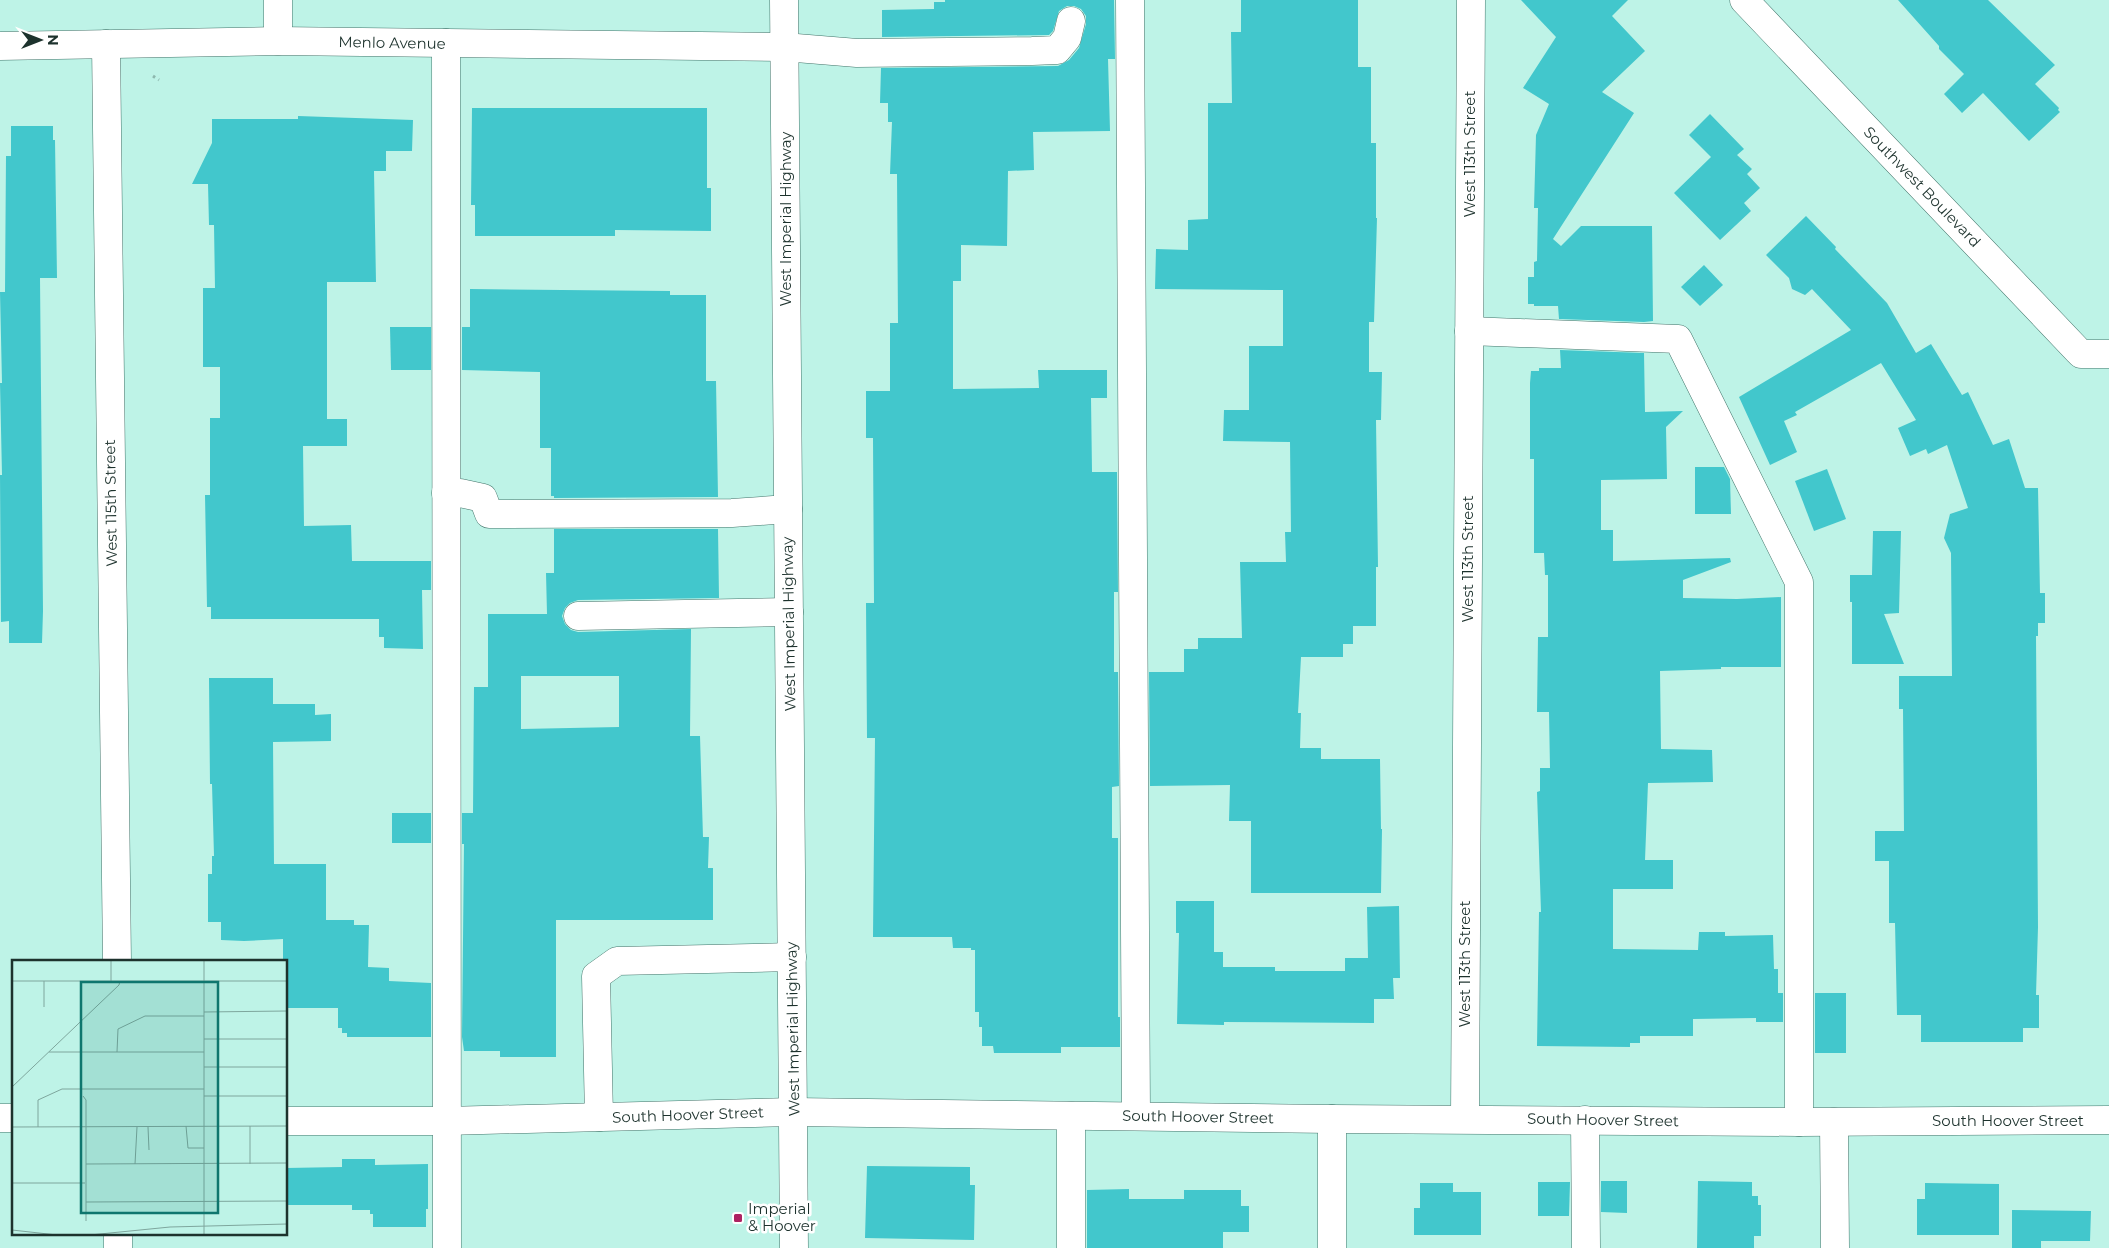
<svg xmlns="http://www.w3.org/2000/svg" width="2109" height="1248" viewBox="0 0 2109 1248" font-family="Montserrat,sans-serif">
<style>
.building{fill:#42c7cc;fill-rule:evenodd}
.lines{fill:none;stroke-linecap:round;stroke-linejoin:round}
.minor-casing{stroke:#42746a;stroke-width:29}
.major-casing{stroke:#42746a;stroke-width:29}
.path{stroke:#8db8ae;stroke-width:3;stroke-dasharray:2.5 4;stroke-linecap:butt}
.minor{stroke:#fff;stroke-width:28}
.major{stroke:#fff;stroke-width:28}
.poi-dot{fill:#ad2262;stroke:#fff;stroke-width:2}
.labels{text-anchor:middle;stroke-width:5;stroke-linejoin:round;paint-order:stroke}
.street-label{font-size:15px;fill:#1d322d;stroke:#fff}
.poi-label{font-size:15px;fill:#1d322d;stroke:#fff;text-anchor:start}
.inset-road{fill:none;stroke:#7ea69d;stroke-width:1}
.view{fill:#0f766e;fill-opacity:0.15;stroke:#0f766e;stroke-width:2.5}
.inset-edge{fill:none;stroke:#1d322d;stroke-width:2.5}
</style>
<rect width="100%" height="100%" fill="#bef3e7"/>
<g class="building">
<path d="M 945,0 L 1114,0 L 1115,59 L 1108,59 L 1110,131 L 1033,132 L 1034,170 L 1008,171 L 1007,246 L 961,245 L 961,281 L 953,281 L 953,389 L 1039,388 L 1038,370 L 1107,370 L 1107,398 L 1091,398 L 1092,472 L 1117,472 L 1118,592 L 1114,592 L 1114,672 L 1118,672 L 1119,786 L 1112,787 L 1112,838 L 1118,838 L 1118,1017 L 1120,1017 L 1120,1047 L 1061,1047 L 1061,1053 L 994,1053 L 993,1046 L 982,1046 L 982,1027 L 979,1027 L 979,1012 L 975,1012 L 975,950 L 971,950 L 971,948 L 953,948 L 952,937 L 873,937 L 875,738 L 867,738 L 866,603 L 874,603 L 873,438 L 866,438 L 866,391 L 890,391 L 890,323 L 898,323 L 897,174 L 890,174 L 892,122 L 888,122 L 888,103 L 880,103 L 881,68 L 1058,66 L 1069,60 L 1079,48 L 1086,24 L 1086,16 L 1081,9 L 1074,6 L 1067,6 L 1059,11 L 1053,31 L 1049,35 L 882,37 L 882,10 L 934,9 L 934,2 L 945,2 Z"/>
<path d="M 1241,0 L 1358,0 L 1358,67 L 1371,67 L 1371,143 L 1376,143 L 1376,218 L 1377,218 L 1374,322 L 1369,322 L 1369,372 L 1382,372 L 1381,420 L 1376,420 L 1378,567 L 1376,567 L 1376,626 L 1353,626 L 1353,644 L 1343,644 L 1343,657 L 1301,657 L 1298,713 L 1301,713 L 1300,748 L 1321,748 L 1321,759 L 1380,759 L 1381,829 L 1382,829 L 1381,893 L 1251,893 L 1251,821 L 1229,821 L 1230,785 L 1150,786 L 1149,672 L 1184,672 L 1184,649 L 1198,649 L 1198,638 L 1242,638 L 1240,562 L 1286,562 L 1285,532 L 1291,532 L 1290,442 L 1223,441 L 1224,410 L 1249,410 L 1249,346 L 1283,346 L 1283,290 L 1155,289 L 1156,249 L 1188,250 L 1188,220 L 1208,219 L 1208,103 L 1232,103 L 1231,32 L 1241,32 Z"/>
<path d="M 1521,0 L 1628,0 L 1612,16 L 1645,51 L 1602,92 L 1634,113 L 1553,239 L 1561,246 L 1581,226 L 1652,226 L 1653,321 L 1644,322 L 1559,319 L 1558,306 L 1534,306 L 1534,304 L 1528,304 L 1528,277 L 1534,277 L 1534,262 L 1537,261 L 1538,208 L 1534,208 L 1536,135 L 1549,104 L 1523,88 L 1556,37 Z"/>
<path d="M 1898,0 L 1988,0 L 2055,65 L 2035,84 L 2059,108 L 2058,110 L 2060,112 L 2029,141 L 1983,93 L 1962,113 L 1944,94 L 1964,74 L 1939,49 L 1939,46 Z"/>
<path d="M 472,108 L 707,108 L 707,188 L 711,188 L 711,231 L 615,230 L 615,236 L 475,236 L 475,205 L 471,205 Z"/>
<path d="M 1710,114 L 1744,149 L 1737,155 L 1752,169 L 1747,174 L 1760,188 L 1744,203 L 1751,211 L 1720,240 L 1674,193 L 1711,157 L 1689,135 Z"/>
<path d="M 298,116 L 413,120 L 412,151 L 386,151 L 386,171 L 374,171 L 376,282 L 327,282 L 327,419 L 347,419 L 347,446 L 303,446 L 304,526 L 351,525 L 352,561 L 431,561 L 431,590 L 422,590 L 423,649 L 384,648 L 384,637 L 379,637 L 379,619 L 211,619 L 211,607 L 207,607 L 205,495 L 210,495 L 210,418 L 220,418 L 220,367 L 203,367 L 203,288 L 215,288 L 214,225 L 209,225 L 208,184 L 192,184 L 212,143 L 212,119 L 298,119 Z"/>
<path d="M 11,126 L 53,126 L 53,140 L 55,140 L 57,278 L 40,278 L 43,611 L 42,643 L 9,643 L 9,621 L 1,622 L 0,475 L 2,475 L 0,383 L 2,383 L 0,292 L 5,292 L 6,156 L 11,156 Z"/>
<path d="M 1806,216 L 1836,247 L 1835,249 L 1887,303 L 1916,353 L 1931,344 L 1962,395 L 1968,392 L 1993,445 L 2009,439 L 2025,488 L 2038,488 L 2040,593 L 2045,593 L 2045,623 L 2038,623 L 2038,636 L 2036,636 L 2038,927 L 2036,995 L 2039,995 L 2039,1028 L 2023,1028 L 2023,1042 L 1921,1042 L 1921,1015 L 1897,1015 L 1895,923 L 1889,923 L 1889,861 L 1875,861 L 1875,831 L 1904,831 L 1903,709 L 1899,709 L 1899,676 L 1952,676 L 1951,553 L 1944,538 L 1950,514 L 1968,508 L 1947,445 L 1928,454 L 1926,449 L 1910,456 L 1898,428 L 1916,420 L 1881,363 L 1795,412 L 1797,415 L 1784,421 L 1797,452 L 1770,465 L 1739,397 L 1851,330 L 1812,289 L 1805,295 L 1792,289 L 1789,278 L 1766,255 Z"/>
<path d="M 1704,265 L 1723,285 L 1700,306 L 1681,287 Z"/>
<path d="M 470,289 L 670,291 L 670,295 L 706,295 L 706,381 L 716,381 L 718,497 L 554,498 L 554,496 L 551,496 L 551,448 L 540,448 L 540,372 L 462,370 L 462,327 L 470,327 Z"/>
<path d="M 390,327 L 431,327 L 431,370 L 391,370 Z"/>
<path d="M 1560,350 L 1644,353 L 1645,412 L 1683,411 L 1666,427 L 1667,479 L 1601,480 L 1601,530 L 1613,530 L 1613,561 L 1730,558 L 1731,562 L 1683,580 L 1683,598 L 1737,599 L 1781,597 L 1781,667 L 1721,667 L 1721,669 L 1660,671 L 1661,749 L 1712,750 L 1713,782 L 1648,783 L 1645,860 L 1673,860 L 1673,889 L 1613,889 L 1613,949 L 1698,950 L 1699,932 L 1725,932 L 1725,936 L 1773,935 L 1774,969 L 1778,969 L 1778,993 L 1783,993 L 1783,1022 L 1756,1022 L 1756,1018 L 1693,1019 L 1693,1036 L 1640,1036 L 1640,1043 L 1630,1043 L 1630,1047 L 1537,1046 L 1539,912 L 1541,912 L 1537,792 L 1540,791 L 1540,768 L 1550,768 L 1549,712 L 1537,712 L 1538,637 L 1548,637 L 1548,575 L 1545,575 L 1544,553 L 1534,553 L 1534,459 L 1530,459 L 1530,383 L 1531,371 L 1539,371 L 1539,368 L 1561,368 Z"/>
<path d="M 1695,467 L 1724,467 L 1730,479 L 1731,514 L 1695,514 Z"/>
<path d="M 1827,469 L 1846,519 L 1814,531 L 1795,481 Z"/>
<path d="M 554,529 L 718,529 L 719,598 L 578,600 L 570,603 L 565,608 L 562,616 L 565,624 L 571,630 L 578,632 L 691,629 L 690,736 L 700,736 L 703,837 L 709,837 L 708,868 L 713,868 L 713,920 L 556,920 L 556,1057 L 500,1057 L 500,1051 L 464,1051 L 462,1037 L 464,844 L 462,844 L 462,813 L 473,813 L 474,687 L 488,687 L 488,614 L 547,614 L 546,573 L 554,573 ZM 521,676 L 619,676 L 619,727 L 521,729 Z"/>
<path d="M 1873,531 L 1901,531 L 1899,613 L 1884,614 L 1904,664 L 1852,664 L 1852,602 L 1850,602 L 1850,575 L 1872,575 Z"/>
<path d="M 209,678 L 273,678 L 273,704 L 315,704 L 315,715 L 331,714 L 331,741 L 273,742 L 274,864 L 326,864 L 326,920 L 354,920 L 354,925 L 369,925 L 368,967 L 389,968 L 389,981 L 431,983 L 431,1037 L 347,1037 L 347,1033 L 342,1033 L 342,1028 L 338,1028 L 338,1008 L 286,1008 L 286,962 L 283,962 L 283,939 L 244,941 L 221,940 L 221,922 L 208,922 L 208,874 L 212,874 L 212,856 L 214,856 L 212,784 L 210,784 Z"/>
<rect x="392" y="813" width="39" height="30"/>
<path d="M 1176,901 L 1214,901 L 1214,952 L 1223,952 L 1223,967 L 1275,967 L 1275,971 L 1345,971 L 1345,958 L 1368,958 L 1367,907 L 1399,906 L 1400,978 L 1393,978 L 1394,999 L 1374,999 L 1374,1023 L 1224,1022 L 1224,1025 L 1177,1024 L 1179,933 L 1176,933 Z"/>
<rect x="1815" y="993" width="31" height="60"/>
<path d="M 342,1159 L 375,1159 L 375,1165 L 428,1164 L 428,1209 L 426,1209 L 426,1227 L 373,1227 L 373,1214 L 370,1214 L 370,1210 L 352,1210 L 352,1205 L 286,1205 L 286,1168 L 342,1167 Z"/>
<path d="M 867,1166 L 970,1167 L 970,1185 L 975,1185 L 974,1240 L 865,1238 Z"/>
<path d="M 1601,1181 L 1627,1181 L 1627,1213 L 1601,1212 Z"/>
<path d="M 1698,1181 L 1752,1182 L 1752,1196 L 1758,1196 L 1758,1205 L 1761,1205 L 1761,1236 L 1754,1236 L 1754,1248 L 1697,1248 Z"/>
<path d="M 1538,1182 L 1570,1182 L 1569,1216 L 1538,1216 Z"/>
<path d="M 1420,1183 L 1453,1183 L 1453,1192 L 1481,1192 L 1481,1235 L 1414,1235 L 1414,1208 L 1420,1208 Z"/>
<path d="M 1925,1183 L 1999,1184 L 1999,1235 L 1917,1235 L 1917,1199 L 1925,1199 Z"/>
<path d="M 1129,1189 L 1129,1199 L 1184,1199 L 1184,1190 L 1241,1190 L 1241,1206 L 1249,1206 L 1249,1232 L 1223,1232 L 1223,1248 L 1087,1248 L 1087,1190 Z"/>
<path d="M 2012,1210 L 2091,1211 L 2090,1241 L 2041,1241 L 2041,1248 L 2012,1248 Z"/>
</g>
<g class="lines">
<g class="minor-casing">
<g id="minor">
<path d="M 278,0 L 278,41"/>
<path d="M 1130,0 L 1136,1116"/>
<path d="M 1744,0 L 2078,351 L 2081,354 L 2109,354"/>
<path d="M 446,43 L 447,1248"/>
<path d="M 106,44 L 117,962"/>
<path d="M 0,46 L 278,41 L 784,47 L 857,53 L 1032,51 L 1057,50 L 1067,38 L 1071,21"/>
<path d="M 1469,331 L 1678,339 L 1799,582 L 1799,1122"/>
<path d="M 446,493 L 460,493 L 483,498 L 489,514 L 732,513 L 788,509"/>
<path d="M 578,616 L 789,612"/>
<path d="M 1071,1116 L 1071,1248"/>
<path d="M 599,1117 L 596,976 L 617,961 L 792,957"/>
<path d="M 0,1118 L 14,1118"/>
<path d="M 1465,1118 L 1471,0"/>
<path d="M 1332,1119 L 1332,1248"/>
<path d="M 1585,1120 L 1586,1248"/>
<path d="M 286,1121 L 446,1121 L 794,1112 L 1332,1119 L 1799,1122 L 2109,1120"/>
<path d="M 1834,1122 L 1835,1248"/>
<path d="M 118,1248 L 118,1234"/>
</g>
</g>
<g class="major-casing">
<path id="major" d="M 784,0 L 794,1248"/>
</g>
<path class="path" d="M 153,76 L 159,80"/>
<use href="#minor" class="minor"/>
<use href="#major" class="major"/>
</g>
<rect class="poi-dot" x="733" y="1213" width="10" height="10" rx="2.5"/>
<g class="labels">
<g class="street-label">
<text transform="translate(392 43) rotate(1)" y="5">Menlo Avenue</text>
<text transform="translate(1470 154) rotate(-90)" y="5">West 113th Street</text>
<text transform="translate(1922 187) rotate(46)" y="5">Southwest Boulevard</text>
<text transform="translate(786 219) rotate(-90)" y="5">West Imperial Highway</text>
<text transform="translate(111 503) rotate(-91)" y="5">West 115th Street</text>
<text transform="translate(1468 559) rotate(-90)" y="5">West 113th Street</text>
<text transform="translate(789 624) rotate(-91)" y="5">West Imperial Highway</text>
<text transform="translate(1465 964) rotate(-90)" y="5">West 113th Street</text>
<text transform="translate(793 1029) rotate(-91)" y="5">West Imperial Highway</text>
<text transform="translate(688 1115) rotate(-2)" y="5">South Hoover Street</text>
<text transform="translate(1198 1117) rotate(1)" y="5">South Hoover Street</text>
<text transform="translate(1603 1120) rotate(1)" y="5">South Hoover Street</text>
<text x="2008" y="1126">South Hoover Street</text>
</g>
<g class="poi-label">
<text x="748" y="1214">Imperial<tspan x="748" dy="17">&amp; Hoover</tspan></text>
</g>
</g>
<g transform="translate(12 960)">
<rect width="275" height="275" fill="#bef3e7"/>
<path class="inset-road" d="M 99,0 L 99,21M 0,21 L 275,21M 32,21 L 32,47M 192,52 L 275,51M 192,79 L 275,79M 37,92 L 192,92M 105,92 L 106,69 L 133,56 L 192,56M 192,107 L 275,107M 0,127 L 107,25 L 108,21M 71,136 L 74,140 L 74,261M 192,136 L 275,136M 174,166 L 176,188 L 192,188M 238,166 L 238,204M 0,167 L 275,166M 26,167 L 26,140 L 50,129 L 192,129M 136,167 L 137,190M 74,204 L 275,203M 123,204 L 125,167M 0,223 L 73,223M 74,242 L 275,241M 0,270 L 45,275M 78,275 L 158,267 L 275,264M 192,275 L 192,0"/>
<path class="view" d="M 69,22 L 206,22 L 206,253 L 69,253 Z"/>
<rect width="275" height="275" class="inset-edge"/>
</g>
<g transform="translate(40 40) rotate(90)" stroke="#ffffff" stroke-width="4" paint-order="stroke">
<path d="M0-4L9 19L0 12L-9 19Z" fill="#1d322d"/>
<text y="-8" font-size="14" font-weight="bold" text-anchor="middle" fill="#1d322d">N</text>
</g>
</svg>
